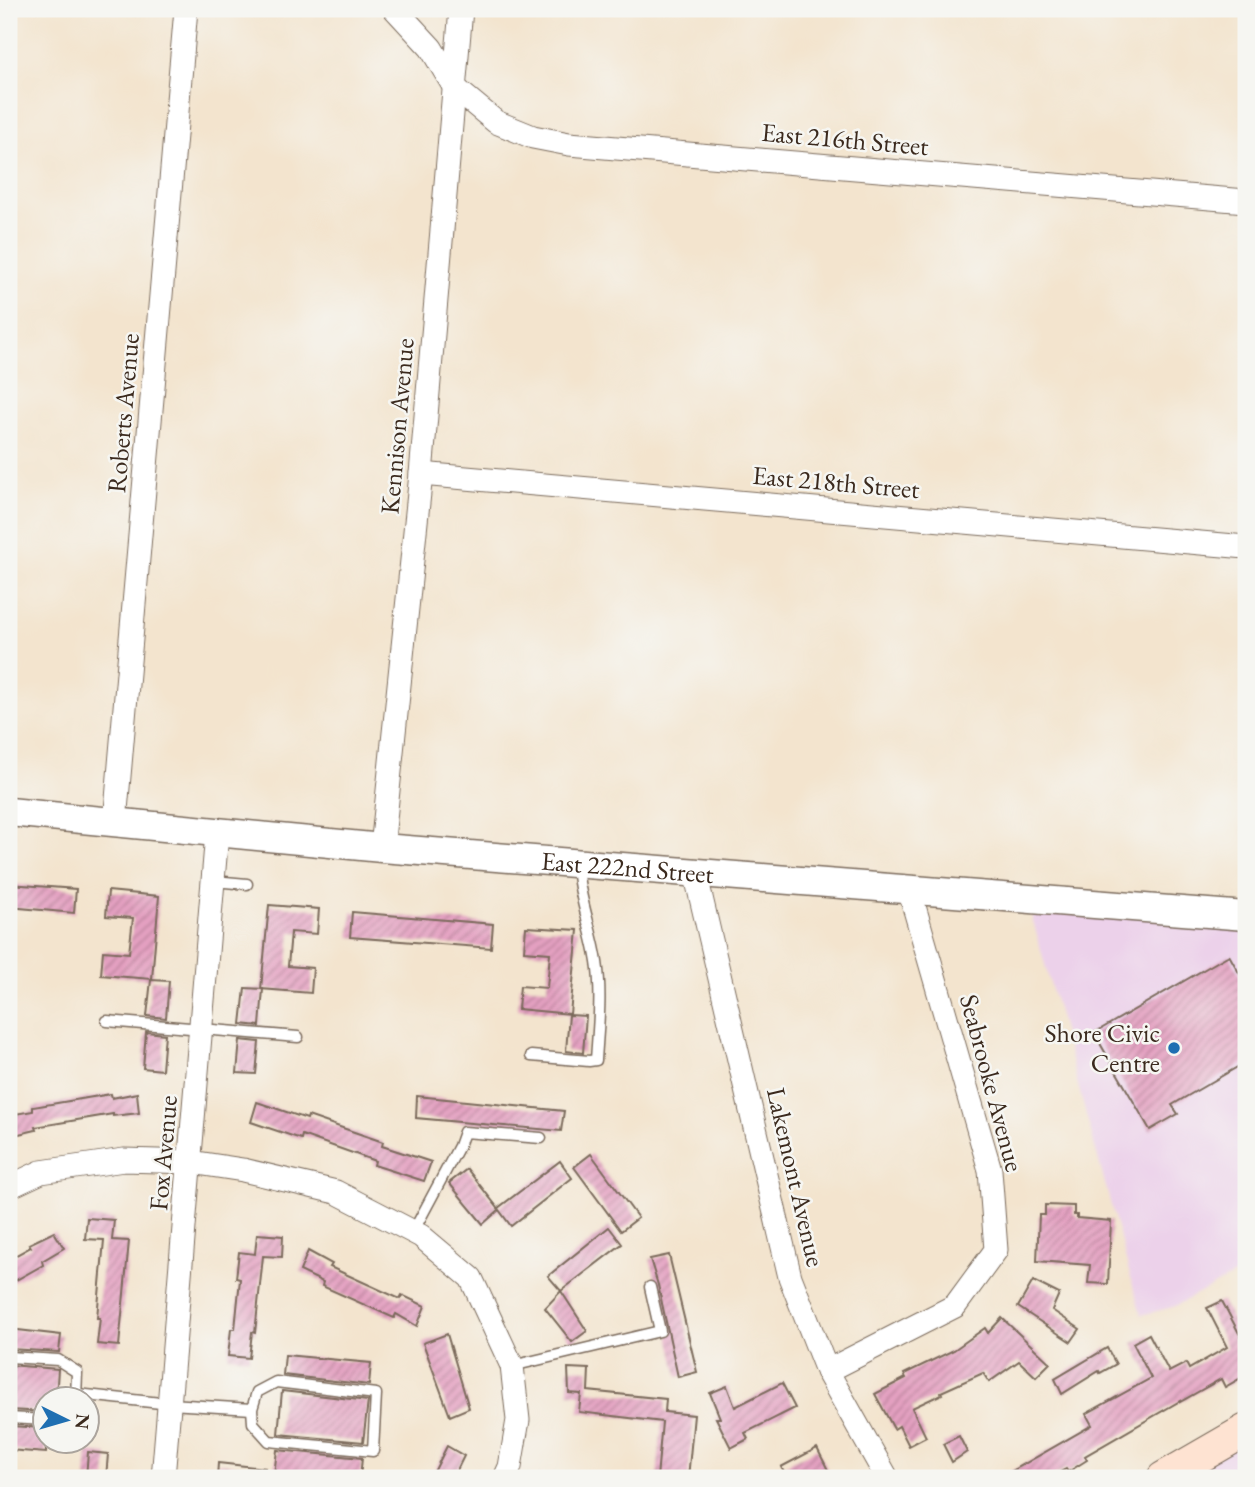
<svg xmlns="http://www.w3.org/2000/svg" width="1255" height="1487" viewBox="0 0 1255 1487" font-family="'EB Garamond',serif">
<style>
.built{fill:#ecd1ea}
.building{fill:url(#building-hatch)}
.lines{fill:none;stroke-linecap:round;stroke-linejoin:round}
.service-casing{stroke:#7b6b5c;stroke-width:13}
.minor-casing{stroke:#7b6b5c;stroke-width:25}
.tertiary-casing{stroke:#7b6b5c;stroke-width:31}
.secondary-casing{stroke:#7b6b5c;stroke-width:34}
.service{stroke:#fff;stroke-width:10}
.minor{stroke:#fff;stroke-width:23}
.tertiary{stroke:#fff;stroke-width:28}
.secondary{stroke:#fee3d2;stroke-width:32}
.poi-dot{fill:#1f6fb2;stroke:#f6f6f2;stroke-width:2.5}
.labels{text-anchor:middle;stroke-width:5;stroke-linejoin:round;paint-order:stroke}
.street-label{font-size:26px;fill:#3b2a1e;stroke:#f6f6f2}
.poi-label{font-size:26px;fill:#3b2a1e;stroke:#f6f6f2;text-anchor:end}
</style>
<defs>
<pattern id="building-hatch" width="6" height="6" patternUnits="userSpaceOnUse" patternTransform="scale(1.75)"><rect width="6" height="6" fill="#e4a0c1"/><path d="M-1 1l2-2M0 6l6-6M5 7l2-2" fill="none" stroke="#ba839c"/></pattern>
</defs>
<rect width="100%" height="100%" fill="#f6f6f2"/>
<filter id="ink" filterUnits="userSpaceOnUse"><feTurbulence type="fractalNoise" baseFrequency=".0143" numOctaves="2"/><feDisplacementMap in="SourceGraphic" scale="14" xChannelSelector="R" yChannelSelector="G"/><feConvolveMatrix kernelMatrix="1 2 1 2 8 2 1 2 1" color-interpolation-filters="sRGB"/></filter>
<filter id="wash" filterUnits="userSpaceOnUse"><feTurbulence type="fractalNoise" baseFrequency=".00686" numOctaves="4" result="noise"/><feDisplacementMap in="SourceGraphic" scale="28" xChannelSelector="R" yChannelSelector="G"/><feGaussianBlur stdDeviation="1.57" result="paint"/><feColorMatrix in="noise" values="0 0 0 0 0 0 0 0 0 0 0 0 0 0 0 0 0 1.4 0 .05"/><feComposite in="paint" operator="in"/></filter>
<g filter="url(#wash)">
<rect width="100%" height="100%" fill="#f3e4ce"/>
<g class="built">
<path d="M 1027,899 L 1246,916 L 1246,1269 L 1173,1307 L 1141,1315 Z"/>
<path d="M 1246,1430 L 1246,1478 L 1163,1478 Z"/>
</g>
<g id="blocks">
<g class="building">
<path d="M 9,884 L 76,889 L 74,913 L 9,907 Z"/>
<path d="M 108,891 L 159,896 L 152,979 L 101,975 L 103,951 L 129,953 L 133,918 L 106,916 Z"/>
<path d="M 269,905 L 319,909 L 317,934 L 291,932 L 288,966 L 313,968 L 311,993 L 261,989 Z"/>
<path d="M 352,912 L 493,924 L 491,948 L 350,937 Z"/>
<path d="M 526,927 L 578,930 L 570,1014 L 518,1009 L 520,986 L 547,988 L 550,953 L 524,951 Z"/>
<path d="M 1229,955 L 1246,985 L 1246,1062 L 1172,1105 L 1178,1114 L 1150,1130 L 1094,1033 Z"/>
<path d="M 151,980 L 169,981 L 166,1018 L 147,1016 Z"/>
<path d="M 245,988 L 263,989 L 260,1026 L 241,1024 Z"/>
<path d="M 569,1015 L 586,1016 L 583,1053 L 566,1051 Z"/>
<path d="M 146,1032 L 165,1034 L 162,1070 L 143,1068 Z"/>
<path d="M 240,1040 L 259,1042 L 256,1074 L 237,1073 Z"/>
<path d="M 137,1093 L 139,1113 L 113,1116 L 113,1114 L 35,1127 L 36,1130 L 10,1136 L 9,1115 L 33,1111 L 33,1107 L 111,1094 L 112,1098 Z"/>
<path d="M 417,1096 L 564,1111 L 561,1131 L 416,1118 Z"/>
<path d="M 257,1102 L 307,1119 L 308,1116 L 383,1142 L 382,1146 L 431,1162 L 424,1181 L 374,1165 L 375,1161 L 302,1135 L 301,1139 L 251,1122 Z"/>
<path d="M 591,1154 L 638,1218 L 621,1231 L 574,1167 Z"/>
<path d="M 560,1161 L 572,1178 L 511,1226 L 499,1210 L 483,1224 L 449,1183 L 467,1169 L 498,1208 Z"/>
<path d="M 1045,1205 L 1074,1206 L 1074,1215 L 1077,1215 L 1077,1218 L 1111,1221 L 1108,1284 L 1088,1283 L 1090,1265 L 1037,1261 L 1039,1215 L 1045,1215 Z"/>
<path d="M 87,1218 L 114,1220 L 112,1240 L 129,1241 L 119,1346 L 97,1344 L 100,1318 L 97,1318 L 104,1240 L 85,1239 Z"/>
<path d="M 609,1227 L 622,1244 L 561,1291 L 548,1276 Z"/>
<path d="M 54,1232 L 64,1248 L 42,1261 L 43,1265 L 9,1284 L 9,1259 L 31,1247 L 29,1244 Z"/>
<path d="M 257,1234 L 283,1236 L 282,1257 L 263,1256 L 255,1333 L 252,1332 L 249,1358 L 228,1356 L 231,1329 L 235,1329 L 240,1279 L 236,1278 L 239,1252 L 255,1254 Z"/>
<path d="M 308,1251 L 332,1264 L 330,1267 L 400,1299 L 402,1295 L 425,1306 L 417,1326 L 396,1314 L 394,1318 L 322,1286 L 323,1282 L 300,1271 Z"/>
<path d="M 669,1255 L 697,1372 L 678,1377 L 658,1285 L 650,1259 Z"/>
<path d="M 1033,1281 L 1059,1294 L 1052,1310 L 1080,1329 L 1071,1342 L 1018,1307 Z"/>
<path d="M 561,1291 L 587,1331 L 572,1342 L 545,1308 Z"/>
<path d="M 1222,1301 L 1241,1337 L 1246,1335 L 1246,1375 L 1225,1387 L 1221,1379 L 1180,1402 L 1180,1401 L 1085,1456 L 1087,1460 L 1068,1472 L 1066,1469 L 1049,1478 L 1000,1478 L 1092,1425 L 1086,1414 L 1151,1378 L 1133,1343 L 1149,1334 L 1169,1372 L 1186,1363 L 1189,1369 L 1227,1347 L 1207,1308 Z"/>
<path d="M 1002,1318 L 1050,1363 L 1036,1377 L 1019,1361 L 989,1382 L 983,1373 L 941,1392 L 942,1394 L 912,1408 L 926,1437 L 909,1446 L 899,1426 L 894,1429 L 875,1394 L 906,1378 L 904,1374 L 954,1350 L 985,1328 L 988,1333 Z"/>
<path d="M 9,1329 L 61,1335 L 59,1352 L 9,1349 Z"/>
<path d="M 447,1334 L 469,1408 L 450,1416 L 423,1343 Z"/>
<path d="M 1107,1348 L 1116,1364 L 1100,1373 L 1099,1371 L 1062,1394 L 1055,1379 Z"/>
<path d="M 285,1355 L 371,1363 L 369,1385 L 283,1375 Z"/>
<path d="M 9,1365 L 58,1369 L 56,1399 L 46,1399 L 46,1412 L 9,1410 Z"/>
<path d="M 568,1368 L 589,1369 L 588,1391 L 666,1399 L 665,1412 L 694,1415 L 688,1478 L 657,1478 L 662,1422 L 579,1412 L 581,1394 L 569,1393 Z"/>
<path d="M 782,1383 L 795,1408 L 745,1433 L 748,1439 L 731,1448 L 716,1418 L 720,1418 L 710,1393 L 727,1386 L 735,1407 Z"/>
<path d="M 282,1391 L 368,1401 L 363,1442 L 278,1434 Z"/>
<path d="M 9,1426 L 46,1428 L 46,1453 L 9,1450 Z"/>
<path d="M 959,1436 L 967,1452 L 952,1462 L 943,1444 Z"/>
<path d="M 447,1446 L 464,1456 L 453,1478 L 431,1478 Z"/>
<path d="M 817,1448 L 832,1478 L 787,1478 L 781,1467 Z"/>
<path d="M 277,1450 L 362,1458 L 360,1478 L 310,1478 L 274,1475 Z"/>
<path d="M 88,1452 L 108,1454 L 106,1478 L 86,1478 Z"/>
<path d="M 218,1463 L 265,1468 L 264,1478 L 217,1478 Z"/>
</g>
</g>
</g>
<g filter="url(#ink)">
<use href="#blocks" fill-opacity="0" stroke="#7b6b5c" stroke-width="2"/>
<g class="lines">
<g class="service-casing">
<g id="service">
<path d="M 214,881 L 247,884"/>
<path d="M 107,1021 L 298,1037"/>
<path d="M 531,1056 L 589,1061 L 596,1060 C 598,1028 602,994 597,962 C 592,929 579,899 577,866"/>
<path d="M 413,1232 L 459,1146 L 464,1132 L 541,1138"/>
<path d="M 9,1357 L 58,1360 L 77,1372 L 76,1399"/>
<path d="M 512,1366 L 660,1331 L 650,1287"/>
<path d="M 77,1394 L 170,1404 L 252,1409 L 253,1423 L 269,1441 L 373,1451 L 376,1394 L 276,1382 L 257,1392 L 252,1409"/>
<path d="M 9,1418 L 46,1420"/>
</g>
</g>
<g class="minor-casing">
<g id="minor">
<path d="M 395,9 L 431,48 L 455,88 L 496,122 L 533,137 L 569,144 L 1246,201"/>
<path d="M 421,474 L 1246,547"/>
<path d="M 115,822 L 186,9"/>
<path d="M 382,848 L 421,474 L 461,9"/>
<path d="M 695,872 L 790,1277 L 827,1371 L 887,1478"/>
<path d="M 9,1187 L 41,1172 L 124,1160 L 191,1162 L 243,1170 L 336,1192 L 421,1236 L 471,1278 L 512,1366 L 518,1420 L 510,1467 L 505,1478"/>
<path d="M 827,1371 L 955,1306 L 996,1250 L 990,1170 L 909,889"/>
<path d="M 163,1478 L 217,833"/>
</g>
</g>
<g class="tertiary-casing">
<g id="tertiary">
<path id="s1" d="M 9,812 L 382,848 L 1246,916"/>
</g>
</g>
<g class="secondary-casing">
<path id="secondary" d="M 1163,1478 L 1246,1430"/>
</g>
<use href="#service" class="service"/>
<use href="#minor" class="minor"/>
<use href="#tertiary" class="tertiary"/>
<use href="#secondary" class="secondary"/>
</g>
</g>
<circle class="poi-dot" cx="1174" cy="1048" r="7"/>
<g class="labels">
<g class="street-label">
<text transform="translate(845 139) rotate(5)" y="9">East 216th Street</text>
<text transform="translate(123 413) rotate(-85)" y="9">Roberts Avenue</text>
<text transform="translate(397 426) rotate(-85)" y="9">Kennison Avenue</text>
<text transform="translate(836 482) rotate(5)" y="9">East 218th Street</text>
<text dy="9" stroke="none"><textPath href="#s1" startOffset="621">East 222nd Street</textPath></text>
<text transform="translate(992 1083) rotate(75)" y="9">Seabrooke Avenue</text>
<text transform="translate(163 1153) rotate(-85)" y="9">Fox Avenue</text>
<text transform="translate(796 1177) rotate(77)" y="9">Lakemont Avenue</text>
</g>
<g class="poi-label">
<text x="1160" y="1042">Shore Civic<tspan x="1160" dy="30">Centre</tspan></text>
</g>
</g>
<rect width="1255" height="1487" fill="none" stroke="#f6f6f2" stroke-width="35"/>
<g transform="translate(66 1420) rotate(95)"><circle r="33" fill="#f6f6f2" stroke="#aba49d" stroke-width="2"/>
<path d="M0-5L12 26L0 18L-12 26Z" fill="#1f6fb2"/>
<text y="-10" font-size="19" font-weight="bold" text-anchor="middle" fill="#3b2a1e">N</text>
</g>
</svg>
